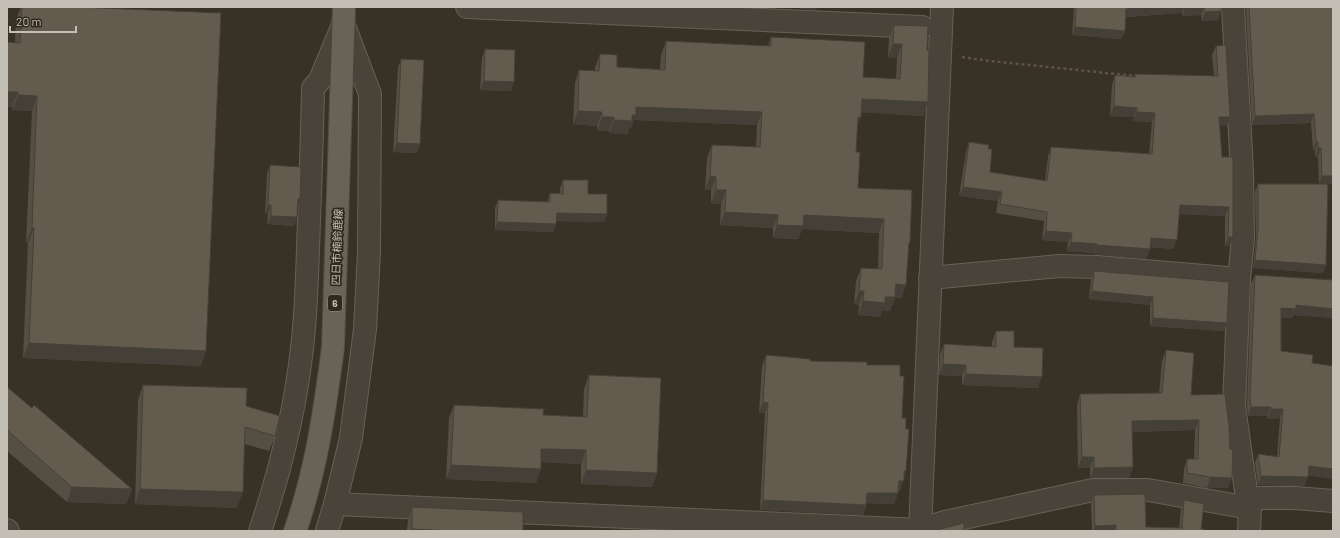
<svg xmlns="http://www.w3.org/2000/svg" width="1340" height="538" viewBox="0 0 1340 538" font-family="Barlow,'Noto Sans JP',sans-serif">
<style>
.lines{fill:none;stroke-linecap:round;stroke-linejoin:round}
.minor-casing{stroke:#676157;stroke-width:24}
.primary-casing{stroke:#524c42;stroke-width:24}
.path{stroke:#5f514e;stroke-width:2.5;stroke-dasharray:3 3;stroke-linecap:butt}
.minor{stroke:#494339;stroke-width:22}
.primary{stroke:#696257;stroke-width:22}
.wall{fill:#554f43}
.shaded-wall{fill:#454037}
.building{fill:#635c4e;stroke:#454037}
.labels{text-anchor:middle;stroke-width:3.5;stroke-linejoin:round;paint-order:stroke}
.shield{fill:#2e281e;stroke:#979287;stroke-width:1}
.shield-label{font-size:10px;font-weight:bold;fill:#c4bfb4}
.street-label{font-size:11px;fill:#c4bfb4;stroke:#2e281e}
</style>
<rect width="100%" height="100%" fill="#383125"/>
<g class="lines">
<g class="minor-casing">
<g id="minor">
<path d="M 467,7 L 922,27"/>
<path d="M 1233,7 L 1242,171 L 1243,238 L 1239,279 L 1234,407 L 1247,498 L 1250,508 L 1249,531"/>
<path d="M 930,278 L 1059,266 L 1097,267 L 1239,279"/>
<path d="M 1247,498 L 1295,498 L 1333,501"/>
<path d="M 335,504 L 920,530 L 945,522 L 1093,490 L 1148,490 L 1250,508"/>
<path d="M 7,530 L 8,531"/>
<path d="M 260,531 C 280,472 295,411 302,348 C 306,315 307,282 308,248 C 310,195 312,141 313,88 L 320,80 L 343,25"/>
<path d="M 327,531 L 335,504 L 351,438 L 365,329 L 369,252 L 370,94 L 343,23"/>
<path d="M 920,531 L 942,7"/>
</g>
</g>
<g class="primary-casing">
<path id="primary" d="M 295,531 C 316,472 325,409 333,347 L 344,7"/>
</g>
<path class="path" d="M 962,57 L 990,61 L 1136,76"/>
<use href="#minor" class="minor"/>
<use href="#primary" class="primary"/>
</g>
<g class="wall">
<path d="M 21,7 L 77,7 L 201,366 L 23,358 L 28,243 L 26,243 L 32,111 L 12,110 L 16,20 Z"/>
<path d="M 1074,7 L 1221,7 L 1218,20 L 1202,21 L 1201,15 L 1182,16 L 1182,13 L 1126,17 L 1125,31 L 1121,39 L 1072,35 Z"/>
<path d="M 1247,7 L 1333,7 L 1328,184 L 1323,273 L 1253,268 L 1256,238 L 1255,192 L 1258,184 L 1319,184 L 1318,157 L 1315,157 L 1315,150 L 1313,150 L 1311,123 L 1252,125 L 1246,10 Z"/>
<path d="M 894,25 L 928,26 L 923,116 L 861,112 L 857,127 L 856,152 L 858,188 L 908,247 L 906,285 L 901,298 L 895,298 L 890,311 L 882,310 L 880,317 L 858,315 L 859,305 L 854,304 L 856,281 L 861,268 L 878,269 L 879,233 L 802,229 L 798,239 L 773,238 L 773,228 L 720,225 L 721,204 L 711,203 L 711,190 L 705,190 L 707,158 L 712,145 L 756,147 L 757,125 L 634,120 L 631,128 L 629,128 L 627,134 L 609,133 L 609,131 L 597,130 L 597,126 L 573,124 L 575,83 L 579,70 L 595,71 L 595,68 L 600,54 L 617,67 L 660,69 L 661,55 L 666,41 L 768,46 L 771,37 L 863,77 L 896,79 L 897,58 L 888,57 L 889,38 Z"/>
<path d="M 1216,46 L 1227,126 L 1220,126 L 1222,157 L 1233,157 L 1230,246 L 1225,246 L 1225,216 L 1179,214 L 1173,249 L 1150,247 L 1146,259 L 1093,254 L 1093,253 L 1067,251 L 1068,242 L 1042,240 L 1044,221 L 996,213 L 998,201 L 959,196 L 966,152 L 969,142 L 988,149 L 990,172 L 1045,181 L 1048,156 L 1051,147 L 1149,154 L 1152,122 L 1133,121 L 1134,117 L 1110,116 L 1112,85 L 1115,75 L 1134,77 L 1135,74 L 1214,76 L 1212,55 Z"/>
<path d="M 485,49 L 511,91 L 480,90 L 482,58 Z"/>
<path d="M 401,59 L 420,144 L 417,153 L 393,152 L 398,68 Z"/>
<path d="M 270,165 L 298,206 L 297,217 L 294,226 L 267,224 L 268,214 L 265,214 L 267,174 Z"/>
<path d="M 563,180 L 588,194 L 607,214 L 604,222 L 556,221 L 556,224 L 553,232 L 495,230 L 495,208 L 498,200 L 547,202 L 550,193 L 560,193 L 560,188 Z"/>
<path d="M 1094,271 L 1229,282 L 1224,331 L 1150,326 L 1150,305 L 1089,299 L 1091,279 Z"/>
<path d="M 1255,275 L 1333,280 L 1333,318 L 1294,315 L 1292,318 L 1281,317 L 1281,351 L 1312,363 L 1308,476 L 1304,486 L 1258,485 L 1255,463 L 1258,454 L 1277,456 L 1280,418 L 1267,419 L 1267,416 L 1248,416 L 1247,406 L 1251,284 Z"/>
<path d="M 996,331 L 1014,347 L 1038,388 L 962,385 L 962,376 L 939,375 L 940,355 L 944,344 L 992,347 L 992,342 Z"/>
<path d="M 1166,350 L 1191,395 L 1230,449 L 1232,478 L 1228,488 L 1207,488 L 1183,483 L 1184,469 L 1187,459 L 1194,459 L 1195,430 L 1132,432 L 1133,467 L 1129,478 L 1090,478 L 1090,468 L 1078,468 L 1077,405 L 1080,394 L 1159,393 L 1162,361 Z"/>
<path d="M 766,355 L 810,361 L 867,365 L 900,376 L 902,418 L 906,429 L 906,471 L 900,491 L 898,491 L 898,493 L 894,504 L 867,503 L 863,515 L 760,510 L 765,413 L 759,413 L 762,366 Z"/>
<path d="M 589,375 L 657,473 L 652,487 L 581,484 L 581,464 L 541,462 L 536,483 L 446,479 L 449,418 L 454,405 L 543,415 L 583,417 L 584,389 Z"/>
<path d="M 143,385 L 246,406 L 275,436 L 269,451 L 245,444 L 237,508 L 135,504 L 138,400 Z"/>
<path d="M 7,387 L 32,408 L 132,489 L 126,504 L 67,502 L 7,451 Z"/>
<path d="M 1094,495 L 1146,527 L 1179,528 L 1181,509 L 1184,500 L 1201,529 L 1204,531 L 1092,531 L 1091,503 Z"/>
<path d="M 412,507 L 523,531 L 407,531 L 408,520 Z"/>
</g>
<g class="shaded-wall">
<path d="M 801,7 L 818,7 L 816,10 L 800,9 Z"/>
<path d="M 1151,7 L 1184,7 L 1182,13 L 1123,17 L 1126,9 Z"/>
<path d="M 1204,7 L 1201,15 L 1182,16 L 1185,8 Z"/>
<path d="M 1221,11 L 1218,20 L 1202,21 L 1205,12 Z"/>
<path d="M 1075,27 L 1125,31 L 1121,39 L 1072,35 Z"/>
<path d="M 893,44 L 902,44 L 897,58 L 888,57 Z"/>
<path d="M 484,81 L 514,82 L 511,91 L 480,90 Z"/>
<path d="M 7,92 L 18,92 L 12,107 L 7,107 Z"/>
<path d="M 18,95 L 37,96 L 32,111 L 12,110 Z"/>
<path d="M 862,99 L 928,102 L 923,116 L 857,112 Z"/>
<path d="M 1114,106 L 1137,108 L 1134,117 L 1110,116 Z"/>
<path d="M 636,107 L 762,112 L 757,125 L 634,120 L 631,128 L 629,128 L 627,134 L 609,133 L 614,120 L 632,115 Z"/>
<path d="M 578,111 L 602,112 L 597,126 L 573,124 Z"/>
<path d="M 1137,112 L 1155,113 L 1152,122 L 1133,121 Z"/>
<path d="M 1314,114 L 1311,123 L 1252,125 L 1255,116 Z"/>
<path d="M 602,117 L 614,117 L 609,131 L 597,130 Z"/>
<path d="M 858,117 L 861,117 L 856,130 Z"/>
<path d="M 1219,117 L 1230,117 L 1227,126 L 1216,126 Z"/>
<path d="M 1316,142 L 1318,142 L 1315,150 L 1313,150 Z"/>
<path d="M 397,143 L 420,144 L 417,153 L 393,152 Z"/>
<path d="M 1318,148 L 1321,148 L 1318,157 L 1315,157 Z"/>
<path d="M 710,176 L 716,177 L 711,190 L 705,190 Z"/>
<path d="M 1322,176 L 1333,176 L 1333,184 L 1319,184 Z"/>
<path d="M 963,187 L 1002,192 L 998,201 L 959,196 Z"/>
<path d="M 716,190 L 726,190 L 721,204 L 711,203 Z"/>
<path d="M 298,199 L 300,199 L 297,208 Z"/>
<path d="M 268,205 L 271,205 L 268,214 L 265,214 Z"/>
<path d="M 1180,205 L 1229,207 L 1225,216 L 1177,214 Z"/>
<path d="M 725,212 L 778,215 L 773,228 L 720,225 Z"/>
<path d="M 557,213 L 607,214 L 604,222 L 554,221 Z"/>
<path d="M 804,215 L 884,219 L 879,233 L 802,229 L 798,239 L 773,238 L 777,225 Z"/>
<path d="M 271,216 L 297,217 L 294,226 L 267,224 Z"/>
<path d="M 497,222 L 556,224 L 553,232 L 495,230 Z"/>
<path d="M 32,228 L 34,228 L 28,243 L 26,243 Z"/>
<path d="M 1046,231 L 1072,233 L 1068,242 L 1042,240 Z"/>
<path d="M 1228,237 L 1233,237 L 1230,246 L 1225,246 Z"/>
<path d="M 1151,238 L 1177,240 L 1173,249 L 1148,247 Z"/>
<path d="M 1071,242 L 1097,244 L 1093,253 L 1067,251 Z"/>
<path d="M 1097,245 L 1150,249 L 1146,259 L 1093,254 Z"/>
<path d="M 1255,260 L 1326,265 L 1323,273 L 1253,268 Z"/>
<path d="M 896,284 L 906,285 L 901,298 L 895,298 L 890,311 L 882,310 L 880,317 L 858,315 L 863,301 L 885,297 Z"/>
<path d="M 859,291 L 864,291 L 859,305 L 854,304 Z"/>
<path d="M 1092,291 L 1153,297 L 1150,305 L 1089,299 Z"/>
<path d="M 1296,305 L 1333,309 L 1333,318 L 1294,315 L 1292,318 L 1278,317 L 1281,308 Z"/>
<path d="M 1153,318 L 1227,323 L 1224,331 L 1150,326 Z"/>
<path d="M 29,343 L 206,351 L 201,366 L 23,358 Z"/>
<path d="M 943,364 L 966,365 L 962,376 L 939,375 Z"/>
<path d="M 966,374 L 1042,377 L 1038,388 L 962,385 Z"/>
<path d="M 763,402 L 768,403 L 765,413 L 759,413 Z"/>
<path d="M 1251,407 L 1271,407 L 1267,416 L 1248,416 Z"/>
<path d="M 1271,409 L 1283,409 L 1280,418 L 1267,419 Z"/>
<path d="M 1199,420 L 1195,430 L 1128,432 L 1132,421 Z"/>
<path d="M 541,449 L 586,450 L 581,464 L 537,462 Z"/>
<path d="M 1082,457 L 1094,457 L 1090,468 L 1078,468 Z"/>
<path d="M 451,465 L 541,469 L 536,483 L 446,479 Z"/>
<path d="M 1309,466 L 1333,469 L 1333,479 L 1305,475 Z"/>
<path d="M 1133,467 L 1129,478 L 1090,478 L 1094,468 Z"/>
<path d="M 586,470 L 657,473 L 652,487 L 581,484 Z"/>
<path d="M 904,471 L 906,471 L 900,491 L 895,491 L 899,481 Z"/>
<path d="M 1261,476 L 1308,477 L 1304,486 L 1258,485 Z"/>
<path d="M 1210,477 L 1232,478 L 1228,488 L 1207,488 Z"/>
<path d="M 72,487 L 132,489 L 126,504 L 67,502 Z"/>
<path d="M 140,489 L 243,492 L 237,508 L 135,504 Z"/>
<path d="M 867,493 L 898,493 L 894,504 L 863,503 Z"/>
<path d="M 763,500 L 866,505 L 863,515 L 760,510 Z"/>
<path d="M 1116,525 L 1114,531 L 1093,531 L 1095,526 Z"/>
<path d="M 412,529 L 451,531 L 411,531 Z"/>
</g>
<g class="building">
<path d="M 22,7 L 77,7 L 221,13 L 206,351 L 29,343 L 34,228 L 32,228 L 37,96 L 18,95 L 18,92 L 7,92 L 7,42 L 20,43 Z"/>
<path d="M 1076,7 L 1151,7 L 1126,9 L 1125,31 L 1075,27 Z"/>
<path d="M 1185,7 L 1203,7 L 1185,8 Z"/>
<path d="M 1204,7 L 1221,7 L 1221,11 L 1205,12 Z"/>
<path d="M 1249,7 L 1333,7 L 1333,176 L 1322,176 L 1321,148 L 1318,148 L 1318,142 L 1316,142 L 1314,114 L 1255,116 Z"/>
<path d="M 894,25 L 928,26 L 927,50 L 929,50 L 928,102 L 862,99 L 861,117 L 858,117 L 856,152 L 860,152 L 858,188 L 912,190 L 910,243 L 909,243 L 906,285 L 896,284 L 895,297 L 885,297 L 885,303 L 863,301 L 864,291 L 859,291 L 861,268 L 882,269 L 884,219 L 804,215 L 803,226 L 777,225 L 778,215 L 725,212 L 726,190 L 716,190 L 716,177 L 710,176 L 712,145 L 760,147 L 762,112 L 636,107 L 636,115 L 632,115 L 632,121 L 614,120 L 614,117 L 602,117 L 602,112 L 578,111 L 579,70 L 599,71 L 600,54 L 617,55 L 617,67 L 665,70 L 666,41 L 771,46 L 771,37 L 865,42 L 863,77 L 900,79 L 902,44 L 893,44 Z"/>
<path d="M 1226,45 L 1230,117 L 1219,117 L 1222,157 L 1233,157 L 1233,237 L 1228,237 L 1229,207 L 1180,205 L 1177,240 L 1151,238 L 1150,249 L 1097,245 L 1097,244 L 1071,242 L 1072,233 L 1046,231 L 1047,212 L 1000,204 L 1002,192 L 963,187 L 969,142 L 989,145 L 988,149 L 992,149 L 990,172 L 1047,181 L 1051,147 L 1152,154 L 1155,113 L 1137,112 L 1137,108 L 1114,106 L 1115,75 L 1135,77 L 1135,74 L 1218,76 L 1216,46 Z"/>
<path d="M 485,49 L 515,50 L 514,82 L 484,81 Z"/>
<path d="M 401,59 L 424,60 L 420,144 L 397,143 Z"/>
<path d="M 270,165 L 301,167 L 300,199 L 298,199 L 297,217 L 271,216 L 271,205 L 268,205 Z"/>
<path d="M 563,180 L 588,180 L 588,194 L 607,194 L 607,214 L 557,213 L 556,224 L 497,222 L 498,200 L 550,202 L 550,193 L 563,194 Z"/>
<path d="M 1258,184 L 1328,184 L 1326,265 L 1255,260 L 1258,230 Z"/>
<path d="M 1094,271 L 1229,282 L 1227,323 L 1153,318 L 1153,297 L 1092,291 Z"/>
<path d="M 1255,275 L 1333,280 L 1333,309 L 1296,305 L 1296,309 L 1281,308 L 1281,351 L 1313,355 L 1312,363 L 1333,366 L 1333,469 L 1309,466 L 1308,477 L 1261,476 L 1258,454 L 1279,457 L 1283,409 L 1271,409 L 1271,407 L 1251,407 L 1250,397 Z"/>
<path d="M 996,331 L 1014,331 L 1014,347 L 1043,348 L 1042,377 L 966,374 L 966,365 L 943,364 L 944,344 L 996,347 Z"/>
<path d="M 1166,350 L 1194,353 L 1191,395 L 1225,394 L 1229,426 L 1230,449 L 1233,449 L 1232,478 L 1210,477 L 1187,473 L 1187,459 L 1198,459 L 1199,420 L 1132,421 L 1133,467 L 1094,468 L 1094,457 L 1082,457 L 1080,394 L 1162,393 Z"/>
<path d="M 766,355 L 810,359 L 810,361 L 867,362 L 867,365 L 900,365 L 900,376 L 904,376 L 902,418 L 906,418 L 906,429 L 909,429 L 906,471 L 904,471 L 904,481 L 899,481 L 898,493 L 867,493 L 866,505 L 763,500 L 768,403 L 763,402 Z"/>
<path d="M 589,375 L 661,378 L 657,473 L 586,470 L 586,450 L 551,449 L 541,449 L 541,469 L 451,465 L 454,405 L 544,409 L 543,415 L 587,417 Z"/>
<path d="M 143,385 L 247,388 L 246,406 L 280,416 L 275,436 L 245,427 L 243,492 L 140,489 Z"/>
<path d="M 7,387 L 32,408 L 34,405 L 132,489 L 72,487 L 7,430 Z"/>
<path d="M 1145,494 L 1146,527 L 1182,528 L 1184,500 L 1204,504 L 1201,529 L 1204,529 L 1204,531 L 1116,531 L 1116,525 L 1095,526 L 1094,495 Z"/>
<path d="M 412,507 L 523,512 L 523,531 L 451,531 L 412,529 Z"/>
<path d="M 964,523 L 964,531 L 937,531 L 937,530 Z"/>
</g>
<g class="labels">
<rect class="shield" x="328" y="295" width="14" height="16" rx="3"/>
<g class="shield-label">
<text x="335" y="307">6</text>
</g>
<g class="street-label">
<text transform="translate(337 247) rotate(-88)" y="4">四日市楠鈴鹿線</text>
</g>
</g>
<rect width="1340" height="538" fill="none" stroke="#c4bfb4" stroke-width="16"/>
<path d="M10 26v6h66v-6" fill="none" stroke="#c4bfb4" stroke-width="2"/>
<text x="16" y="26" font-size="12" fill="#c4bfb4" stroke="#2e281e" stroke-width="3" paint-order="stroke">20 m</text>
</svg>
